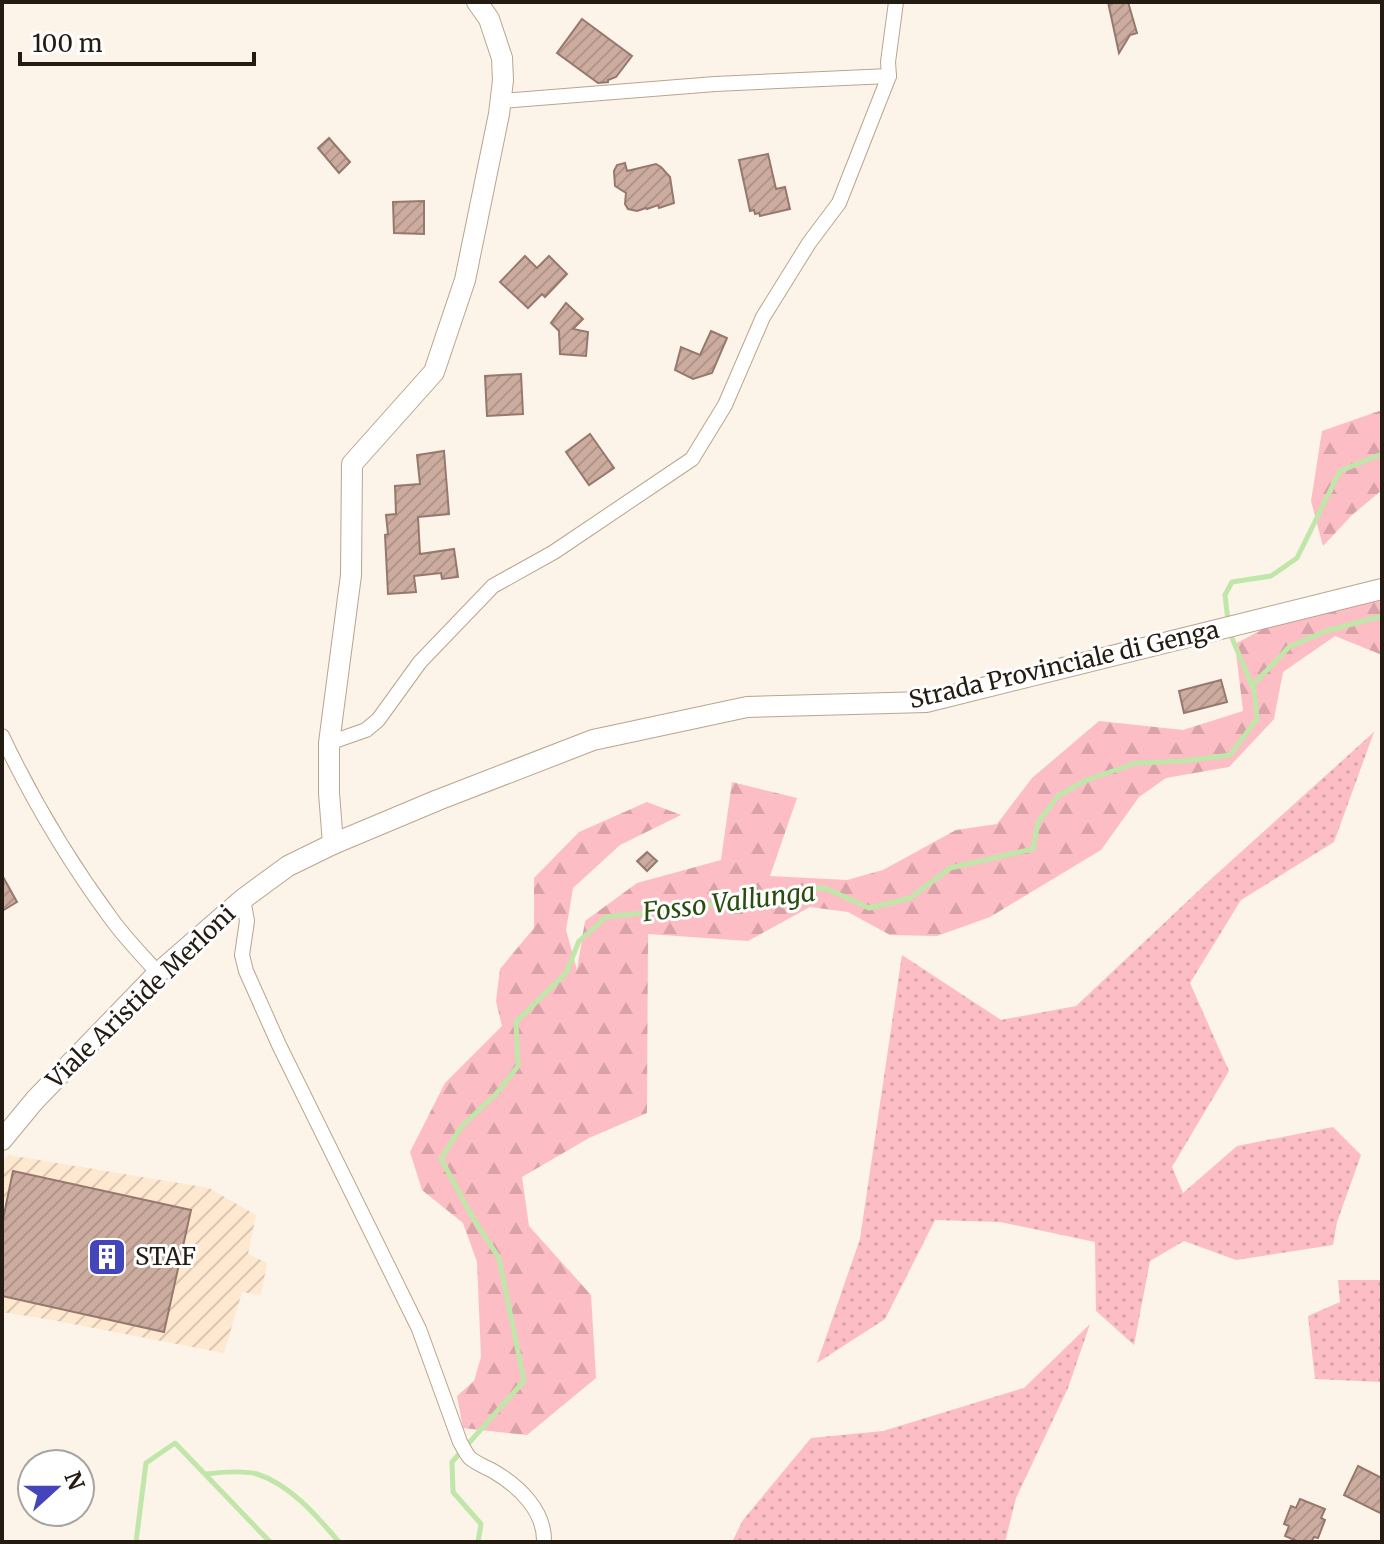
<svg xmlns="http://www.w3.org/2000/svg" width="1384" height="1544" viewBox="0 0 1384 1544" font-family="Merriweather,serif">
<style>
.industrial{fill:url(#industrial-furrows)}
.grass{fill:url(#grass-dots)}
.forest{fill:url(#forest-firs)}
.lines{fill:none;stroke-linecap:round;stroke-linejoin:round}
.stream{stroke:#c0e7a9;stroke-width:5}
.building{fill:url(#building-hatch);stroke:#96786d;stroke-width:2}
.street-casing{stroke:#baa58d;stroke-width:16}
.secondary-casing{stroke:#baa58d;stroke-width:22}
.street{stroke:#fff;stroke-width:14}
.secondary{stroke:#fff;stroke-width:20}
.labels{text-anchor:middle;stroke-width:6;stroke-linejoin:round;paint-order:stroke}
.street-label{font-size:24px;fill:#241c13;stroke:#fff}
.poi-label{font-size:24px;fill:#241c13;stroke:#fff;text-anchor:start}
.water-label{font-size:26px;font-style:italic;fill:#2a4c0d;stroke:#fff}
</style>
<defs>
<pattern id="industrial-furrows" width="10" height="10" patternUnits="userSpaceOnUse" patternTransform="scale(2)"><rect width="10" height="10" fill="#fee8cf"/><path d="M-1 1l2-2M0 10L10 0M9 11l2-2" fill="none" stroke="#dac6b1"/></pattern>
<pattern id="grass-dots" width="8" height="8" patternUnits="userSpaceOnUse" patternTransform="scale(2)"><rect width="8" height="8" fill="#fcbdc5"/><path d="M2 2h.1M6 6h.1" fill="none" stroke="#d8a2a8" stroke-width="1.8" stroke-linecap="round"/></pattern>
<pattern id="forest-firs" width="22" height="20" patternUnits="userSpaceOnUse" patternTransform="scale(2)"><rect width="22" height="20" fill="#fcbdc5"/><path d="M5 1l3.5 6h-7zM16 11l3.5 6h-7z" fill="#d8a2a8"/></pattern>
<pattern id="building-hatch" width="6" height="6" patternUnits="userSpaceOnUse" patternTransform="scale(2)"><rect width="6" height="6" fill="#cdaca0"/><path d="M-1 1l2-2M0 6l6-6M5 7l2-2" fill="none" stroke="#b09389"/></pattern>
</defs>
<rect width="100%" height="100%" fill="#fcf3e9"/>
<path class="industrial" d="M 8,1155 L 209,1188 L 256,1215 L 248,1254 L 267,1263 L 261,1295 L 242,1292 L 224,1353 L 52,1320 L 2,1312 L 2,1162 Z"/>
<g class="grass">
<path d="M 1374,732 L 1334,842 L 1241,900 L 1190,983 L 1229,1071 L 1172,1167 L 1183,1193 L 1237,1146 L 1333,1127 L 1361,1155 L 1337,1222 L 1333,1245 L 1236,1260 L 1184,1241 L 1150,1261 L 1134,1345 L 1096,1311 L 1095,1242 L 1000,1222 L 935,1220 L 885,1319 L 817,1363 L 860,1239 L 902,955 L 1001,1020 L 1076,1006 L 1210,880 Z"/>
<path d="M 1338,1280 L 1382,1280 L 1382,1382 L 1315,1379 L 1308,1316 L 1340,1302 Z"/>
<path d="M 1090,1324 L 1068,1388 L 1016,1498 L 1005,1542 L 732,1542 L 743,1520 L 811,1438 L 883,1431 L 1024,1388 Z"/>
</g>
<g class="forest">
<path d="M 1382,410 L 1382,490 L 1352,515 L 1323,546 L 1311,501 L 1322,431 Z"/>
<path d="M 1382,594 L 1382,655 L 1335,636 L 1283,672 L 1274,719 L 1229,767 L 1166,778 L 1139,797 L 1101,850 L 990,917 L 937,936 L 890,935 L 848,912 L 810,907 L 748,941 L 648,934 L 647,1113 L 589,1138 L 522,1177 L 529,1226 L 591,1295 L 596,1378 L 527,1435 L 463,1428 L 457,1396 L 474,1381 L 481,1357 L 477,1262 L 463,1223 L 422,1190 L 410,1152 L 445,1083 L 502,1026 L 496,1001 L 500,969 L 534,928 L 534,878 L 579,832 L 647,802 L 681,815 L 620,845 L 573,888 L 566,930 L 577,970 L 585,921 L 637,883 L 721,860 L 732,782 L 797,798 L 770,876 L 847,880 L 883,870 L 956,830 L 997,824 L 1032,778 L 1099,721 L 1183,730 L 1243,711 L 1235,644 L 1284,618 Z"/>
</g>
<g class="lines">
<g class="stream">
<path d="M 1228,621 L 1225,595 L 1232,582 L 1271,576 L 1297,558 L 1340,471 L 1382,454"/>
<path d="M 1252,686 L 1289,647 L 1326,631 L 1382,616"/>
<path d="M 206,1474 C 222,1472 241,1470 257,1474 C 291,1485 317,1516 339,1542"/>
<path d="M 136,1542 L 146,1463 L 175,1443 L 270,1542"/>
<path d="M 478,1542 L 481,1524 L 453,1492 L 452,1462 L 524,1381 L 499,1258 L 473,1218 L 441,1159 L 461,1127 L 497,1093 L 518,1066 L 516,1022 L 566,973 L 579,941 L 606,917 L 698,907 L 766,892 L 825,888 L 869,908 L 910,898 L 950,868 L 1033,849 L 1038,822 L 1059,795 L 1087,780 L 1136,763 L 1184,761 L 1230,755 L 1257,719 L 1254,690 L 1229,631"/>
</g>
</g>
<g class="building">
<path d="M 1108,2 L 1128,2 L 1137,33 L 1130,35 L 1119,53 Z"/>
<path d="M 582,19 L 632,56 L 616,77 L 608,80 L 608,82 L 598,83 L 557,53 Z"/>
<path d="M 329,138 L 350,162 L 339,173 L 318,148 Z"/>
<path d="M 768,154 L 776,189 L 785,187 L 790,209 L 760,216 L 759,213 L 755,214 L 754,210 L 750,211 L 739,160 Z"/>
<path d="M 625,163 L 627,171 L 656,164 L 661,167 L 670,177 L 674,203 L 659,208 L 658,205 L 647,209 L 646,208 L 637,211 L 628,209 L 625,204 L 626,193 L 615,186 L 614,171 L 617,165 Z"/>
<path d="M 424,201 L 424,234 L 394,233 L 393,202 Z"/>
<path d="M 525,256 L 537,268 L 549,256 L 567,274 L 545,297 L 542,294 L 528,308 L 500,282 Z"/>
<path d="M 566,303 L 583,319 L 573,329 L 588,332 L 586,356 L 560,354 L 559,331 L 551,323 Z"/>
<path d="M 711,331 L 727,338 L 712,373 L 693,379 L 675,370 L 681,347 L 700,355 Z"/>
<path d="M 521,374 L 523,414 L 487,416 L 485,376 Z"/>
<path d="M 590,434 L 614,468 L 589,485 L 566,452 Z"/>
<path d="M 444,451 L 449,514 L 418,517 L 420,554 L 454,549 L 458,577 L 442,579 L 441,573 L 414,576 L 416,592 L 388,594 L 385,535 L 388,534 L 386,515 L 396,514 L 395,486 L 420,484 L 417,455 Z"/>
<path d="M 1221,680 L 1227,702 L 1184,713 L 1179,691 Z"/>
<path d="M 647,852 L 657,861 L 647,871 L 637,861 Z"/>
<path d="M 2,875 L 17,902 L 2,911 Z"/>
<path d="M 13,1171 L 191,1210 L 164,1332 L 2,1296 L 2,1224 Z"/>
<path d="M 1358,1466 L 1382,1478 L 1382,1514 L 1344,1495 Z"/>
<path d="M 1300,1499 L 1325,1509 L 1321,1518 L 1325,1520 L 1318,1538 L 1314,1537 L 1311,1542 L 1299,1542 L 1285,1536 L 1289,1526 L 1284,1524 L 1291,1506 L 1296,1508 Z"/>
</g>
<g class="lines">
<g class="street-casing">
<g id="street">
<path d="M 501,101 L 715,84 L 889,76"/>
<path d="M 2,736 C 32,799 68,860 110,917 C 124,937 142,955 158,973"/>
<path d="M 329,743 L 366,730 L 378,720 L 420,662 L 493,586 L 554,552 L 692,459 L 725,405 L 763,317 L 809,243 L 839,203 L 889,76 L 888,62 L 896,2"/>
<path d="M 243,899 L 247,921 L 242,955 L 246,971 L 279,1045 L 419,1329 L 460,1442 C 463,1447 466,1454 470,1458 C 477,1464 486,1467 493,1471 C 519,1486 545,1511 544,1542"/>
</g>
</g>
<g class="secondary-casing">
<g id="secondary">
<path d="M 333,844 L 329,793 L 329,743 L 351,575 L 352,464 L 434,372 L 465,280 L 499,114 L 503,80 L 502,58 L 489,19 L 477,2"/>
<path d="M 2,1140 L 35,1100 L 158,973 L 243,899 L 288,866 L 333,844 L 438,800 L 593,740 L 747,707 L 926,702 L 1382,589"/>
</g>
</g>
<use href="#street" class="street"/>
<use href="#secondary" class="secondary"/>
</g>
<defs>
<g id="building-square" transform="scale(2)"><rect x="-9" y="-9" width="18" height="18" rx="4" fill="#4445ba" stroke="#fff"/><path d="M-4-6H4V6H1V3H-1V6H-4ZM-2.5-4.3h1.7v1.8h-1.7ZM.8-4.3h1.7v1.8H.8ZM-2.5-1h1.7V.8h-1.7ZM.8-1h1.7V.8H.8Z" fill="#fff"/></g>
</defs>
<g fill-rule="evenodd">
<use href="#building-square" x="107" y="1257"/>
</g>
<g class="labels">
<g class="street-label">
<text transform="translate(1064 665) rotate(-13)" y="8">Strada Provinciale di Genga</text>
<text transform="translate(141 997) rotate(-44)" y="8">Viale Aristide Merloni</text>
</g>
<g class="poi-label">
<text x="135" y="1265">STAF</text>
</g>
<g class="water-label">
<text transform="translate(729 902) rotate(-7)" y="9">Fosso Vallunga</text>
</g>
</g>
<rect width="1384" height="1544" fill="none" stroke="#241c13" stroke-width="8"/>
<g transform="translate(56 1488) rotate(69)"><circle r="38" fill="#ffffff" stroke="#a7a4a1" stroke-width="2"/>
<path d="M0-6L14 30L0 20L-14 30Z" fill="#4445ba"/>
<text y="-12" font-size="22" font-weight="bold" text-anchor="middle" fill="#241c13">N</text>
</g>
<path d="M20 52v12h234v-12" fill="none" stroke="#241c13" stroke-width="4"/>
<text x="32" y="52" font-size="24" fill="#241c13" stroke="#ffffff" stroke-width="6" paint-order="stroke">100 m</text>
</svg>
